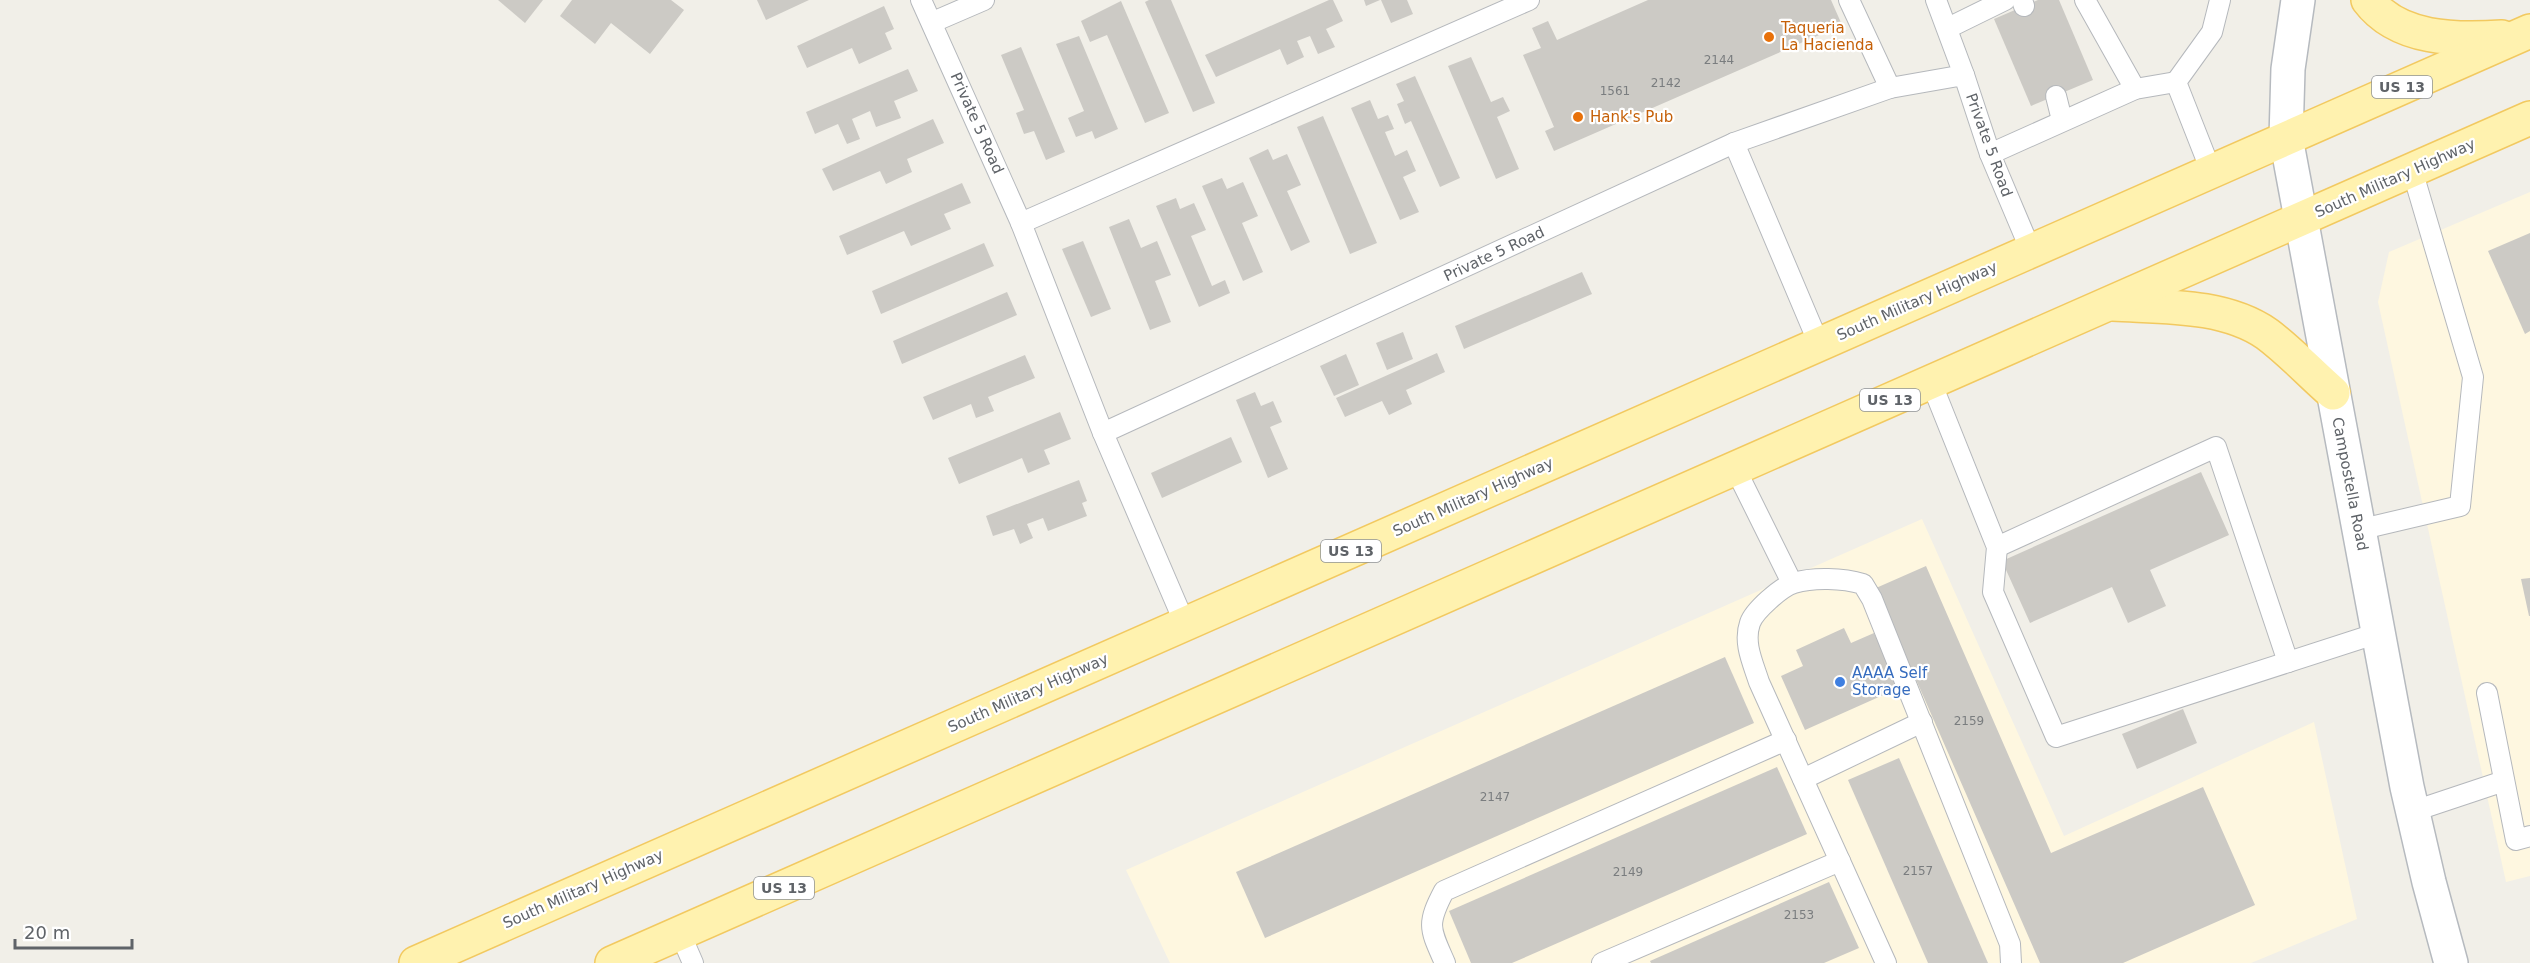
<svg xmlns="http://www.w3.org/2000/svg" width="2530" height="963" viewBox="0 0 2530 963" font-family="'DejaVu Sans',sans-serif">
<style>
.commercial{fill:#fef7e0}
.building{fill:#cccac5}
.lines{fill:none;stroke-linecap:round;stroke-linejoin:round}
.lane-casing{stroke:#b5b8bc;stroke-width:22}
.secondary-casing{stroke:#b6babf;stroke-width:36}
.primary-casing{stroke:#f2c960;stroke-width:36}
.lane{stroke:#fff;stroke-width:20}
.secondary{stroke:#fff;stroke-width:33}
.primary{stroke:#fff2af;stroke-width:33}
.food-dot{fill:#e8710a;stroke:#fff;stroke-width:2}
.shop-dot{fill:#3f7fe0;stroke:#fff;stroke-width:2}
.labels{text-anchor:middle;stroke-width:4.5;stroke-linejoin:round;paint-order:stroke}
.number-label{font-size:12px;fill:#7a7d7f}
.shield{fill:#fff;stroke:#8f9295;stroke-width:1.5}
.shield-label{font-size:14px;font-weight:bold;fill:#5f6368}
.food-label{font-size:15px;fill:#c56008;stroke:#fff;text-anchor:start}
.street-label{font-size:15px;fill:#5f6368;stroke:#fff}
.shop-label{font-size:15px;fill:#366cbe;stroke:#fff;text-anchor:start}
</style>
<rect width="100%" height="100%" fill="#f1efe8"/>
<g class="commercial">
<path d="M 2530,192 L 2530,876 L 2506,882 L 2378,302 L 2389,252 Z"/>
<path d="M 1922,519 L 2064,836 L 2314,722 L 2357,919 L 2251,963 L 1170,963 L 1126,870 Z"/>
</g>
<g class="building">
<path d="M 498,0 L 543,0 L 525,23 Z"/>
<path d="M 572,0 L 671,0 L 684,10 L 650,54 L 611,23 L 595,44 L 560,16 Z"/>
<path d="M 757,0 L 809,0 L 766,20 Z"/>
<path d="M 1149,0 L 1171,0 L 1215,103 L 1193,112 L 1145,2 Z"/>
<path d="M 1329,0 L 1333,0 L 1343,21 L 1326,29 L 1335,47 L 1318,54 L 1310,36 L 1297,41 L 1304,57 L 1287,65 L 1280,49 L 1216,77 L 1205,55 Z"/>
<path d="M 1364,0 L 1380,0 L 1366,6 Z"/>
<path d="M 1381,0 L 1407,0 L 1413,14 L 1391,23 Z"/>
<path d="M 1648,0 L 1831,0 L 1842,25 L 1554,151 L 1545,131 L 1554,127 L 1523,55 L 1541,48 L 1532,28 L 1548,21 L 1557,40 Z"/>
<path d="M 2038,0 L 2059,0 L 2093,80 L 2031,106 L 1994,19 Z"/>
<path d="M 1121,1 L 1169,113 L 1145,123 L 1107,35 L 1090,42 L 1081,21 Z"/>
<path d="M 884,6 L 894,29 L 885,33 L 892,49 L 859,64 L 852,48 L 807,68 L 797,46 Z"/>
<path d="M 1079,36 L 1118,129 L 1095,139 L 1092,131 L 1076,137 L 1068,118 L 1084,111 L 1056,44 Z"/>
<path d="M 1021,47 L 1065,152 L 1046,160 L 1034,131 L 1024,134 L 1016,113 L 1024,110 L 1001,55 Z"/>
<path d="M 1471,57 L 1491,102 L 1503,97 L 1510,111 L 1497,117 L 1519,169 L 1496,179 L 1448,66 Z"/>
<path d="M 908,69 L 918,91 L 894,101 L 901,118 L 876,127 L 870,111 L 852,119 L 860,139 L 847,144 L 838,124 L 815,134 L 806,112 Z"/>
<path d="M 1415,76 L 1460,178 L 1440,187 L 1411,121 L 1405,124 L 1397,104 L 1404,101 L 1396,84 Z"/>
<path d="M 1370,100 L 1378,119 L 1388,115 L 1394,129 L 1385,132 L 1395,156 L 1407,150 L 1416,171 L 1403,177 L 1419,212 L 1400,220 L 1351,108 Z"/>
<path d="M 1323,116 L 1377,243 L 1350,254 L 1297,127 Z"/>
<path d="M 933,119 L 944,143 L 907,159 L 912,172 L 886,184 L 880,171 L 833,191 L 822,169 Z"/>
<path d="M 1268,149 L 1273,160 L 1287,154 L 1301,185 L 1287,191 L 1310,242 L 1291,251 L 1249,158 Z"/>
<path d="M 1222,178 L 1227,189 L 1243,182 L 1258,216 L 1242,223 L 1263,272 L 1243,281 L 1202,186 Z"/>
<path d="M 962,183 L 971,203 L 944,214 L 951,229 L 911,246 L 904,231 L 847,255 L 839,236 Z"/>
<path d="M 1176,198 L 1180,209 L 1194,203 L 1206,230 L 1191,236 L 1212,286 L 1225,280 L 1230,293 L 1199,307 L 1156,206 Z"/>
<path d="M 1129,219 L 1141,248 L 1157,241 L 1171,275 L 1155,281 L 1171,322 L 1150,330 L 1109,227 Z"/>
<path d="M 2530,233 L 2530,331 L 2525,334 L 2488,251 Z"/>
<path d="M 1083,241 L 1111,309 L 1091,317 L 1062,249 Z"/>
<path d="M 984,243 L 994,266 L 881,314 L 872,291 Z"/>
<path d="M 1582,272 L 1592,294 L 1464,349 L 1455,326 Z"/>
<path d="M 1007,292 L 1017,315 L 902,364 L 893,341 Z"/>
<path d="M 1403,332 L 1413,359 L 1387,370 L 1376,343 Z"/>
<path d="M 1437,353 L 1445,372 L 1406,390 L 1412,404 L 1389,415 L 1382,401 L 1345,417 L 1336,398 Z"/>
<path d="M 1346,354 L 1359,385 L 1334,396 L 1320,366 Z"/>
<path d="M 1025,355 L 1035,378 L 988,397 L 994,411 L 976,418 L 971,404 L 933,420 L 923,397 Z"/>
<path d="M 1255,392 L 1261,406 L 1273,401 L 1282,422 L 1270,427 L 1288,469 L 1268,478 L 1236,400 Z"/>
<path d="M 1060,412 L 1071,439 L 1044,450 L 1050,464 L 1028,473 L 1022,458 L 959,484 L 948,458 Z"/>
<path d="M 1231,437 L 1242,462 L 1162,498 L 1151,473 Z"/>
<path d="M 2201,472 L 2229,535 L 2150,570 L 2166,606 L 2128,623 L 2112,587 L 2030,623 L 2002,561 Z"/>
<path d="M 1079,480 L 1087,501 L 1082,503 L 1087,516 L 1048,531 L 1043,518 L 1027,524 L 1033,538 L 1020,544 L 1014,529 L 993,536 L 986,516 Z"/>
<path d="M 1926,566 L 2051,853 L 2203,787 L 2255,905 L 2123,963 L 2040,963 L 1876,588 Z"/>
<path d="M 2530,578 L 2530,616 L 2529,616 L 2521,579 Z"/>
<path d="M 1844,628 L 1851,643 L 1874,633 L 1899,688 L 1805,730 L 1781,676 L 1803,666 L 1796,650 Z"/>
<path d="M 1725,657 L 1754,723 L 1265,938 L 1236,872 Z"/>
<path d="M 2183,709 L 2197,743 L 2137,769 L 2122,734 Z"/>
<path d="M 1899,758 L 1988,963 L 1928,963 L 1848,780 Z"/>
<path d="M 1777,767 L 1807,834 L 1512,963 L 1471,963 L 1449,911 Z"/>
<path d="M 1829,882 L 1859,948 L 1824,963 L 1651,963 L 1650,961 Z"/>
</g>
<g class="lines">
<g class="lane-casing">
<g id="lane">
<path d="M 921,0 L 1021,223 L 1103,433 L 1185,624"/>
<path d="M 1849,0 L 1890,88 L 1964,75 L 1990,154 L 2031,251"/>
<path d="M 1936,0 L 1964,75"/>
<path d="M 2022,0 L 2024,6"/>
<path d="M 2085,0 L 2135,89"/>
<path d="M 933,22 L 984,0"/>
<path d="M 1948,28 L 2005,0"/>
<path d="M 2056,96 L 2062,120"/>
<path d="M 1734,143 L 1819,344"/>
<path d="M 1990,154 L 2135,89 L 2176,82"/>
<path d="M 2211,171 L 2176,82 L 2212,32 L 2220,0"/>
<path d="M 1021,223 L 1529,0"/>
<path d="M 1931,382 L 1997,547 L 1993,592 L 2056,737 L 2378,633"/>
<path d="M 1103,433 L 1734,143 L 1890,88"/>
<path d="M 1735,468 L 1792,583"/>
<path d="M 2358,530 L 2460,506 L 2473,377 L 2412,170"/>
<path d="M 1997,547 L 2216,447 L 2288,662"/>
<path d="M 2487,693 L 2516,840 L 2530,836"/>
<path d="M 1803,779 L 1922,722"/>
<path d="M 2414,811 L 2504,781"/>
<path d="M 680,933 L 693,963"/>
<path d="M 1445,963 C 1430,929 1426,925 1444,891 L 1786,740"/>
<path d="M 1602,963 L 1840,861"/>
<path d="M 1886,963 L 1759,682 C 1753,663 1743,643 1750,623 C 1754,611 1781,587 1794,583 C 1813,577 1843,578 1863,584 L 1872,599 L 2010,944 L 2011,963"/>
</g>
</g>
<g class="secondary-casing">
<path id="secondary" d="M 2298,0 L 2288,69 L 2286,138 L 2407,787 L 2429,882 L 2451,963"/>
</g>
<g class="primary-casing">
<g id="primary">
<path d="M 2368,0 C 2398,40 2456,40 2502,37"/>
<path d="M 2113,304 C 2162,307 2224,304 2267,334 C 2290,351 2311,374 2333,393"/>
<path d="M 416,963 L 2530,31"/>
<path d="M 612,963 L 2530,118"/>
</g>
</g>
<use href="#lane" class="lane"/>
<use href="#secondary" class="secondary"/>
<use href="#primary" class="primary"/>
</g>
<g class="food-dot">
<circle cx="1769" cy="37" r="6"/>
<circle cx="1578" cy="117" r="6"/>
</g>
<circle class="shop-dot" cx="1840" cy="682" r="6"/>
<g class="labels">
<g class="number-label">
<text x="1719" y="64">2144</text>
<text x="1666" y="87">2142</text>
<text x="1615" y="95">1561</text>
<text x="1969" y="725">2159</text>
<text x="1495" y="801">2147</text>
<text x="1918" y="875">2157</text>
<text x="1628" y="876">2149</text>
<text x="1799" y="919">2153</text>
</g>
<g class="shield">
<rect x="2372" y="76" width="60" height="22" rx="4.5"/>
<rect x="1860" y="389" width="60" height="22" rx="4.5"/>
<rect x="1321" y="540" width="60" height="22" rx="4.5"/>
<rect x="754" y="877" width="60" height="22" rx="4.5"/>
</g>
<g class="shield-label">
<text x="2402" y="92">US 13</text>
<text x="1890" y="405">US 13</text>
<text x="1351" y="556">US 13</text>
<text x="784" y="893">US 13</text>
</g>
<g class="food-label">
<text x="1781" y="33">Taqueria<tspan x="1781" dy="17">La Hacienda</tspan></text>
<text x="1590" y="122">Hank's Pub</text>
</g>
<g class="street-label">
<text transform="translate(977 123) rotate(66)" y="5">Private 5 Road</text>
<text transform="translate(1989 145) rotate(70)" y="5">Private 5 Road</text>
<text transform="translate(2395 178) rotate(-24)" y="5">South Military Highway</text>
<text transform="translate(1494 254) rotate(-25)" y="5">Private 5 Road</text>
<text transform="translate(1917 301) rotate(-24)" y="5">South Military Highway</text>
<text transform="translate(2350 484) rotate(79)" y="5">Campostella Road</text>
<text transform="translate(1473 497) rotate(-24)" y="5">South Military Highway</text>
<text transform="translate(1028 693) rotate(-24)" y="5">South Military Highway</text>
<text transform="translate(583 889) rotate(-24)" y="5">South Military Highway</text>
</g>
<g class="shop-label">
<text x="1852" y="678">AAAA Self<tspan x="1852" dy="17">Storage</tspan></text>
</g>
</g>
<path d="M15 939v9h117v-9" fill="none" stroke="#5f6368" stroke-width="3"/>
<text x="24" y="939" font-size="18" fill="#5f6368" stroke="#ffffff" stroke-width="4.5" paint-order="stroke">20 m</text>
</svg>
